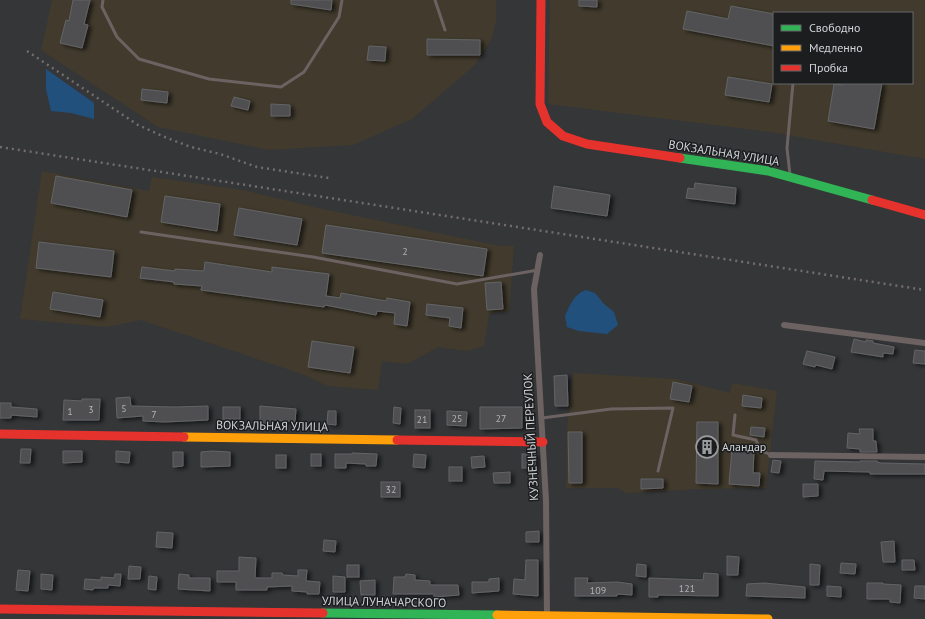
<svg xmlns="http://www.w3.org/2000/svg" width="925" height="619" viewBox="0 0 925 619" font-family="'PT Sans',sans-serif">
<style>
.industrial{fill:#423b2d;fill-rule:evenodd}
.water{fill:#21507d}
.building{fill:#4f4f51;stroke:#636466;filter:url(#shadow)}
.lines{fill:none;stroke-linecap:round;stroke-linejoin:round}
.lane{stroke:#6c6262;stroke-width:3}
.street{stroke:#6c6262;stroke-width:6}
.fast{stroke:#30b455;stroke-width:9}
.slow{stroke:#ff9f0a;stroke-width:9}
.jam{stroke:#e5322d;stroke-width:9}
.rail{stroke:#736d6e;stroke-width:2.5;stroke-dasharray:2 4;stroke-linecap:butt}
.labels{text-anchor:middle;stroke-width:3;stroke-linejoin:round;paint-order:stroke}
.number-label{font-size:10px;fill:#b0b2b5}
.street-label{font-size:12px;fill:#d1d3d6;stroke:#1b1d1f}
.poi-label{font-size:12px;fill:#d1d3d6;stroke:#1b1d1f;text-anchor:start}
</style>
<defs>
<filter id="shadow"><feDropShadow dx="3.5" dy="2" stdDeviation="2" flood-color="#0009"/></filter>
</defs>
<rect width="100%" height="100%" fill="#343638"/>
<g class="industrial">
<path d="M 52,0 L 496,0 L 496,21 L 492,38 L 475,65 L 412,119 L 353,145 L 269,150 L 158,127 L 41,50 Z"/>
<path d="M 550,0 L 925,0 L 925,159 L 770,132 L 548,104 ZM 774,13 L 912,13 L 912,83 L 774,83 Z"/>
<path d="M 42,171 L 149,191 L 152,177 L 243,190 L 318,208 L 500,246 L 514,246 L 509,311 L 489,314 L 484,346 L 468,351 L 438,347 L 407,364 L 382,361 L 378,390 L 327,386 L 305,375 L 141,320 L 107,327 L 20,319 Z"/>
<path d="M 573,373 L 676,379 L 730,393 L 732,383 L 777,391 L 766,488 L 700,489 L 626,493 L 618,488 L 566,488 L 567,430 Z"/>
</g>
<g class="water">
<path d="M 46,69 L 94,103 L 94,119 L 71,113 L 51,111 L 46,89 Z"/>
<path d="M 586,290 L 595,293 L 604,304 L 614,312 L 618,325 L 607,334 L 579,331 L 567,327 L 565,316 C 570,305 574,294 586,290 Z"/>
</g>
<g class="building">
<path d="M 73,0 L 90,0 L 84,24 L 88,25 L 82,48 L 60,43 L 66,20 L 69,21 Z"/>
<path d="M 291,0 L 332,0 L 331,10 L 291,4 Z"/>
<path d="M 579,0 L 597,0 L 597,7 L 579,6 Z"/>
<path d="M 731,6 L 774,14 L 774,46 L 683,29 L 687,11 L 728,19 Z"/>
<path d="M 427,39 L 480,40 L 480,55 L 427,55 Z"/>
<path d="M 369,46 L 386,47 L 385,61 L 367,60 Z"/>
<path d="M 728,77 L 772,84 L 769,102 L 725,95 Z"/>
<path d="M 843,83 L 882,83 L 874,129 L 828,121 L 834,84 L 843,85 Z"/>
<path d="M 142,89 L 168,92 L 167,103 L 141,100 Z"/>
<path d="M 234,97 L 250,101 L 248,110 L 231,106 Z"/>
<path d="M 271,104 L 290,105 L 290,116 L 271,116 Z"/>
<path d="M 56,176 L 132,190 L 127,217 L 51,203 Z"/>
<path d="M 695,183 L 736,188 L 735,204 L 686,198 L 688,188 L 694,189 Z"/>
<path d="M 554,186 L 610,195 L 607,216 L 551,208 Z"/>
<path d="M 165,196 L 220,204 L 217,231 L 161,222 Z"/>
<path d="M 239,208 L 302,219 L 297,245 L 234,235 Z"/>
<path d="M 326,225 L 487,249 L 483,276 L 322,253 Z"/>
<path d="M 39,242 L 114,251 L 111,277 L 36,268 Z"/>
<path d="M 205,262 L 272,272 L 272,267 L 329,274 L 326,296 L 340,298 L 341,293 L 386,301 L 387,298 L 410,302 L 407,326 L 394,324 L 395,313 L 377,311 L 376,315 L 325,305 L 324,307 L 201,290 L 202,286 L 174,284 L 174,282 L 140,278 L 142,267 L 175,271 L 175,269 L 204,271 Z"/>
<path d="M 501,282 L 503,309 L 487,310 L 485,283 Z"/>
<path d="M 53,292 L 103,300 L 100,317 L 50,309 Z"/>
<path d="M 427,304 L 463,308 L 461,328 L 449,326 L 450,318 L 426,315 Z"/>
<path d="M 854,339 L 866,342 L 866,340 L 873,341 L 873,343 L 894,347 L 893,354 L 883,353 L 883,357 L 851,352 Z"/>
<path d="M 312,341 L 354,347 L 350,373 L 308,367 Z"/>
<path d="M 915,350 L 925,351 L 925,364 L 913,363 Z"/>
<path d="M 807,351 L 835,357 L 832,369 L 816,365 L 815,367 L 803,364 Z"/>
<path d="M 567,375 L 568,406 L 555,406 L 554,376 Z"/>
<path d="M 673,382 L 692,386 L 689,402 L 670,399 Z"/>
<path d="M 743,395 L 762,398 L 761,408 L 742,406 Z"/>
<path d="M 130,397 L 131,406 L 175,407 L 208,406 L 208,420 L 165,422 L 143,421 L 143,416 L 117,418 L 116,398 Z"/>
<path d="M 82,399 L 100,399 L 99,420 L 63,420 L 64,400 L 82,401 Z"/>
<path d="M 0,403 L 11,403 L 11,407 L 37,409 L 37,417 L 11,415 L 11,418 L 0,418 Z"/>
<path d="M 260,406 L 296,409 L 295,422 L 273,420 L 273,424 L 260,424 Z"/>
<rect x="223" y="407" width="17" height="12"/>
<path d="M 394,407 L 401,408 L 400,424 L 393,423 Z"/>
<path d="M 480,407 L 522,407 L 522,428 L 480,429 Z"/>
<rect x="415" y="410" width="15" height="18"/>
<path d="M 328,411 L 336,411 L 336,425 L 327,424 Z"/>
<path d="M 447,411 L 467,412 L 466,426 L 447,425 Z"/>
<path d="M 697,422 L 718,422 L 718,484 L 696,483 Z"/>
<path d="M 751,427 L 765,428 L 764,437 L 750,435 Z"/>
<path d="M 859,429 L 873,429 L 873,441 L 876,441 L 877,452 L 860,452 L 860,449 L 847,448 L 848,433 L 860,434 Z"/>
<path d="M 568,432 L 582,432 L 582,483 L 569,483 Z"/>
<path d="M 21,449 L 31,449 L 30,463 L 20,463 Z"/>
<path d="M 732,449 L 754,451 L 753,473 L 760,473 L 759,486 L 729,484 Z"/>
<path d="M 63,451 L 82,451 L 82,462 L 63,463 Z"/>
<path d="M 116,451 L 130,452 L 129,463 L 116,462 Z"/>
<path d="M 212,451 L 230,452 L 230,466 L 201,467 L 201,452 Z"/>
<path d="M 173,452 L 183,452 L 183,466 L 173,467 Z"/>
<path d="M 352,453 L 377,454 L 376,466 L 366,466 L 366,464 L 346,463 L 346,468 L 335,468 L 335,454 L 352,454 Z"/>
<rect x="311" y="454" width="10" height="12"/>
<path d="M 414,454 L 426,455 L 425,468 L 413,467 Z"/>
<rect x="522" y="454" width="13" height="14"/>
<rect x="276" y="455" width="10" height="13"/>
<path d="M 484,456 L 485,467 L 472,468 L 471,457 Z"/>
<path d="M 773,460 L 781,461 L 779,473 L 771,472 Z"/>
<path d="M 815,461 L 860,462 L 860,461 L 877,461 L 877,462 L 881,463 L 925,464 L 925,474 L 870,474 L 870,472 L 824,471 L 823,480 L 814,479 Z"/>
<rect x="449" y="467" width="13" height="14"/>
<path d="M 510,472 L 510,483 L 494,483 L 493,473 Z"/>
<path d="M 641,479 L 663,479 L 663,488 L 641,489 Z"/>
<rect x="381" y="482" width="19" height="15"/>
<path d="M 803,484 L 818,484 L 818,496 L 803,497 Z"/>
<path d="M 539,531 L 539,542 L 526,542 L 526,532 Z"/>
<path d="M 157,532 L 173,533 L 172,548 L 156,547 Z"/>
<path d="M 324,540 L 336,541 L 335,552 L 323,551 Z"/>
<path d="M 894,541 L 895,562 L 883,562 L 881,542 Z"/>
<path d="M 727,556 L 739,557 L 738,575 L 727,575 Z"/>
<path d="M 239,557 L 256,558 L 255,578 L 272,578 L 272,573 L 282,573 L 283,575 L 298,576 L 298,570 L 307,570 L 306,581 L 320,582 L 319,594 L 307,594 L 307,592 L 292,591 L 292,586 L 267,587 L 267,590 L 236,590 L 236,582 L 217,582 L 217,571 L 239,571 Z"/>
<path d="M 526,560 L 538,560 L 538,596 L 513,594 L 514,579 L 525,580 Z"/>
<path d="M 902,560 L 914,560 L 915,570 L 902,570 Z"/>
<path d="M 841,563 L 856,564 L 855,574 L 840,573 Z"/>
<path d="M 637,564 L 646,565 L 646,577 L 636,576 Z"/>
<path d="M 810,564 L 820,565 L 819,585 L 810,585 Z"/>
<rect x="347" y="565" width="12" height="12"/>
<path d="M 129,566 L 141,567 L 140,579 L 128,579 Z"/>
<path d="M 18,570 L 30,571 L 28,591 L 16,590 Z"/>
<path d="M 704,573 L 718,574 L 718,596 L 658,595 L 658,597 L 649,597 L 649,578 L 703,580 Z"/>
<path d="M 41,574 L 53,575 L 52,590 L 41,589 Z"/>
<path d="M 115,574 L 121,574 L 120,586 L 108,585 L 108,588 L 94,588 L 93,590 L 84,589 L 85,579 L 101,580 L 101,577 L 114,578 Z"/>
<path d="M 179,574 L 189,575 L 189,578 L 210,578 L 210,591 L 178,589 Z"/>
<path d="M 406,574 L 415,575 L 415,580 L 430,581 L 430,585 L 458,585 L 459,595 L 434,597 L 434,594 L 393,594 L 394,577 L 405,577 Z"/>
<path d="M 149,576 L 157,577 L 156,590 L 148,589 Z"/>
<path d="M 333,576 L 345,577 L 345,592 L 333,592 Z"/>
<path d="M 499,578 L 499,591 L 472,593 L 472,582 L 489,582 L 489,579 Z"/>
<path d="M 575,578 L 588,578 L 587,583 L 617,582 L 632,584 L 632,595 L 617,594 L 617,596 L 575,596 Z"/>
<path d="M 375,580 L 375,595 L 361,595 L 360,581 Z"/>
<path d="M 764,583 L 805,587 L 805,598 L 746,596 L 747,584 Z"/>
<path d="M 867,583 L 883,583 L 883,584 L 901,585 L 900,603 L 890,602 L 890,599 L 867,599 Z"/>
<path d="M 827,586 L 841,587 L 841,597 L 827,596 Z"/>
<path d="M 915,586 L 925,586 L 925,599 L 914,598 Z"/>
</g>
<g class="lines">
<g class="lane">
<path d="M 103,0 L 102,7 L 117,37 L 139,59 L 209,79 L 281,87 L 304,72 L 339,17 L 342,0"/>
<path d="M 435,0 L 445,30"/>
<path d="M 790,175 L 787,148 L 793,83"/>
<path d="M 141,232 L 313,257 L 457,284 L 538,270"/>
<path d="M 735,415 L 733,435 L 756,440 L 760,450 L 771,455"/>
<path d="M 542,418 L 611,409 L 673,408 L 658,471"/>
</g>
<g class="street">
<path d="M 540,255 L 534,289 L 546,501 L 547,619"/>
<path d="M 784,325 L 925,343"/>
<path d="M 771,455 L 925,457"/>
</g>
<g class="fast">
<path d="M 680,158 L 768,171 L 872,200"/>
<path d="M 323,613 L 497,615"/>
</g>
<g class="slow">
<path d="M 184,437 L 397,440"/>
<path d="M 497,615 L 768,619"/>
</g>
<g class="jam">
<path d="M 541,0 L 540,104 L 547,122 L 563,136 L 587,144 L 680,158"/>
<path d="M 872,200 L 925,215"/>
<path d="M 0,434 L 184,437"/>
<path d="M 397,440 L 543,442"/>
<path d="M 0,609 L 323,613"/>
</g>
<g class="rail">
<path d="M 27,51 L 138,125 L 167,138 L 191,147 L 220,154 L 257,167 L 329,178"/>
<path d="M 0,147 L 925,290"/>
</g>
</g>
<defs>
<g id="building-ring" transform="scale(1.15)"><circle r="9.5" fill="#1b1d1f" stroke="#9a9c9f" stroke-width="1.5"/><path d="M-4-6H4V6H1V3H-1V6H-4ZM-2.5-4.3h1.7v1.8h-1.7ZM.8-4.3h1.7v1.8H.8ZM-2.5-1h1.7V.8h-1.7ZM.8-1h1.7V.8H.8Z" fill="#9a9c9f"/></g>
</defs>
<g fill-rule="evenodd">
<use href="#building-ring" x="707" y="447"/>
</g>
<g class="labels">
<g class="number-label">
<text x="405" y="255">2</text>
<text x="124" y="412">5</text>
<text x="91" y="413">3</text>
<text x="70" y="415">1</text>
<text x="154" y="418">7</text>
<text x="457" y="422">25</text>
<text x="501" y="422">27</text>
<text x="422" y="423">21</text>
<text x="391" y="493">32</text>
<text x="687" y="592">121</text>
<text x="598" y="594">109</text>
</g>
<g class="street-label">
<text transform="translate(724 153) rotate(9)" y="4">ВОКЗАЛЬНАЯ УЛИЦА</text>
<text transform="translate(272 426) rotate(1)" y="4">ВОКЗАЛЬНАЯ УЛИЦА</text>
<text transform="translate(531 437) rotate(-93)" y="4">КУЗНЕЧНЫЙ ПЕРЕУЛОК</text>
<text transform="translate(384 602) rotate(1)" y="4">УЛИЦА ЛУНАЧАРСКОГО</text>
</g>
<g class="poi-label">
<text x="722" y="451">Аландар</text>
</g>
</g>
<rect x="773" y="12" width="140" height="72" fill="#1b1d1f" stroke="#646668"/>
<rect x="781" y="25" width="20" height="6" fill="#30b455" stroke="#646668"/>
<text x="809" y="32" font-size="12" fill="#d1d3d6">Свободно</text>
<rect x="781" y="45" width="20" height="6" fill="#ff9f0a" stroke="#646668"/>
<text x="809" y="52" font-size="12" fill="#d1d3d6">Медленно</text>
<rect x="781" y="65" width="20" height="6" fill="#e5322d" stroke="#646668"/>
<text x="809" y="72" font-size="12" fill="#d1d3d6">Пробка</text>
</svg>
